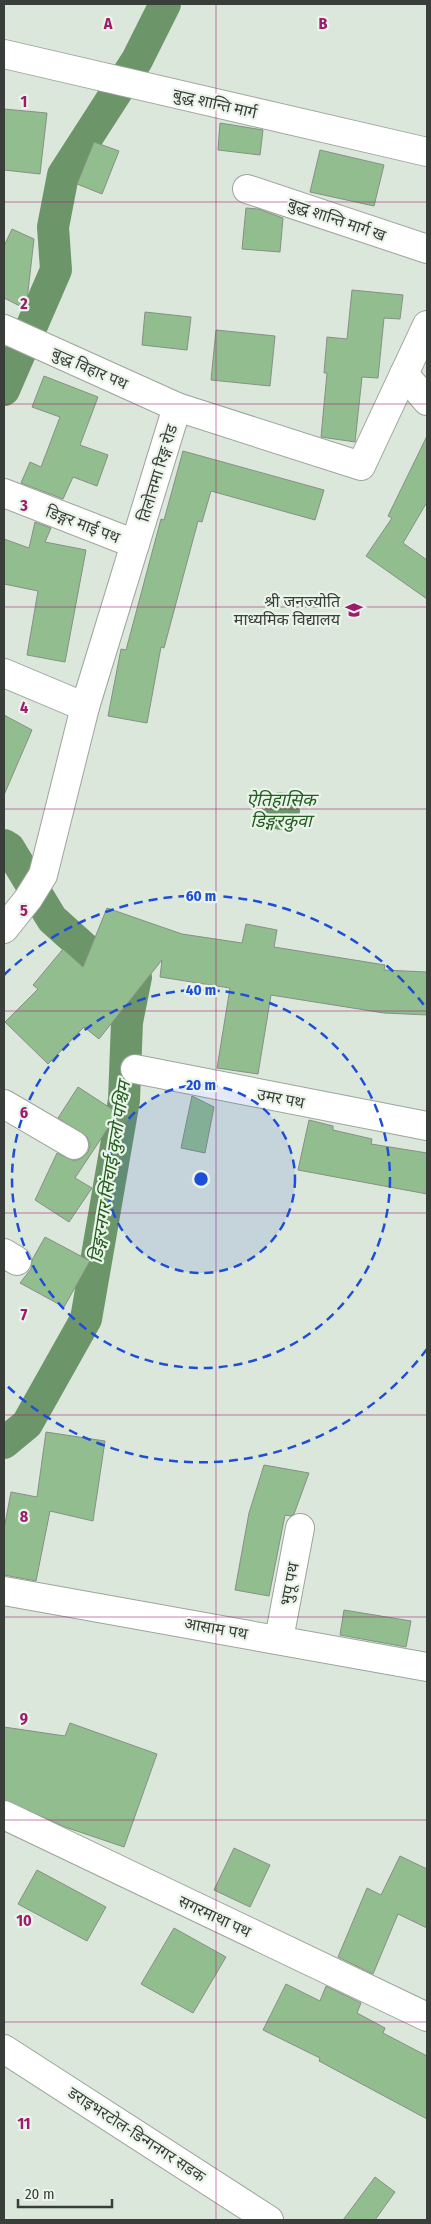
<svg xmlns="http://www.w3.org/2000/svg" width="431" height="2224" viewBox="0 0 431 2224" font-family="'Fira Sans Condensed','Noto Sans Devanagari',sans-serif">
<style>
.water{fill:#6c9669}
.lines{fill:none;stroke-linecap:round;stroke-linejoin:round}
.canal{stroke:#6c9669;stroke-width:32}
.building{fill:#92bd8f;stroke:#869085}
.street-casing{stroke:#9ca59b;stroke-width:30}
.secondary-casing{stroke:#9ca59b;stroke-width:30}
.street{stroke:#fff;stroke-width:28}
.secondary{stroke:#fff;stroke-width:28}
.grid{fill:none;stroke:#9d1b6d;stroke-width:1;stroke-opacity:0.55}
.ring{fill:none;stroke:#1d4ed8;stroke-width:2.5;stroke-dasharray:9 6}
.labels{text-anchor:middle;stroke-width:4.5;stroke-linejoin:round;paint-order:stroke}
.street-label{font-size:16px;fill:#3a3e3a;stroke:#eaf4e9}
.poi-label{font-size:16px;fill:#3a3e3a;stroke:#eaf4e9;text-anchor:end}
.water-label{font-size:18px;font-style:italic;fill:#235d21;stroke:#eaf4e9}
.grid-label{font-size:16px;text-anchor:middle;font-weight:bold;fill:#9d1b6d;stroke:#eaf4e9;stroke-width:4.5;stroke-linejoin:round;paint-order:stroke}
.centre{fill:#1d4ed8;stroke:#eaf4e9;stroke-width:2.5}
.ring-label{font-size:15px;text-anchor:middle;font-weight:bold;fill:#1d4ed8;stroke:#eaf4e9;stroke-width:4.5;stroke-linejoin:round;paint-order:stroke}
</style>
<rect width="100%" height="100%" fill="#dce7db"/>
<circle class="water" cx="281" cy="811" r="19"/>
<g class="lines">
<g class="canal">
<path d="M 4,390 L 56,270 L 53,227 L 63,175 L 137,60 L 165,4"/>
<path d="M 4,845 L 9,848 L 52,919 L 92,955 L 136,977 L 127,1022 L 124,1100 L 86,1319 L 27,1424 L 4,1443"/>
</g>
</g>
<g class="building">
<path d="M 4,109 L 47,113 L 40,174 L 4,170 Z"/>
<path d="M 220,123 L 263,130 L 260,155 L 218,150 Z"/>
<path d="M 94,142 L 119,151 L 102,194 L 77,184 Z"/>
<path d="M 320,150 L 384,165 L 374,206 L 310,192 Z"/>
<path d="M 246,208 L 258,209 L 283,218 L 280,252 L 242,249 Z"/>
<path d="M 12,229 L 34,239 L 26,309 L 4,298 L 4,246 Z"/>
<path d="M 352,290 L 403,295 L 400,319 L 384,318 L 378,378 L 362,377 L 355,442 L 321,437 L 327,373 L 324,373 L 327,337 L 347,339 Z"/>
<path d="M 145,312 L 191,317 L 187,350 L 142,345 Z"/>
<path d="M 216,330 L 275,336 L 270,386 L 211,380 Z"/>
<path d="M 44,376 L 98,397 L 80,445 L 108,455 L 97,486 L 73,477 L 63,499 L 21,483 L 30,462 L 41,467 L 60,417 L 32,407 Z"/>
<path d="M 427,436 L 427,502 L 403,543 L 427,560 L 427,599 L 366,556 L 392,518 L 388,516 Z"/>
<path d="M 183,451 L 324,490 L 315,520 L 211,491 L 202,522 L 198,521 L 164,648 L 161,647 L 147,723 L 108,716 L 121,649 L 126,650 L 161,519 L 164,520 Z"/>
<path d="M 35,522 L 51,528 L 45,542 L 86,550 L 65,662 L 27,655 L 38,591 L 4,584 L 4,539 L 29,548 Z"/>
<path d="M 4,715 L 32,730 L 4,795 Z"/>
<path d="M 107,908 L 182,934 L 242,943 L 246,924 L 277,930 L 274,947 L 385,965 L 384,970 L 427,972 L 427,1015 L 384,1013 L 271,995 L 258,1074 L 217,1068 L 230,988 L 160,977 L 162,960 L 99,1039 L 84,1027 L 48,1064 L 5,1022 L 38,989 L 33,985 L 63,949 L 83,967 Z"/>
<path d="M 78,1087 L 118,1113 L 75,1178 L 92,1188 L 69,1222 L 35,1200 L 57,1153 L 74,1161 L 82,1158 L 88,1152 L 90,1145 L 87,1137 L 58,1118 Z"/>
<path d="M 192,1096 L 214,1107 L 205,1153 L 181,1148 Z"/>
<path d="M 309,1120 L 333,1126 L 333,1130 L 372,1139 L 371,1144 L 427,1153 L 427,1194 L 298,1170 Z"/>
<path d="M 45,1237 L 90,1261 L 64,1307 L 20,1283 L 31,1269 L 32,1260 Z"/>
<path d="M 46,1432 L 105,1441 L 93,1521 L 50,1511 L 36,1581 L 4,1575 L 4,1529 L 11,1492 L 37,1497 Z"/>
<path d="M 264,1465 L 309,1473 L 294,1514 L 291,1516 L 285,1515 L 269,1596 L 235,1590 L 249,1513 Z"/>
<path d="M 344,1610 L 411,1621 L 406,1647 L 340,1635 Z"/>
<path d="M 70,1723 L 157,1754 L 124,1847 L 65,1827 L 4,1800 L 4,1727 L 65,1736 Z"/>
<path d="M 234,1848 L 270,1865 L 250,1907 L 214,1890 Z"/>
<path d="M 400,1856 L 427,1869 L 427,1928 L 398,1914 L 373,1974 L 338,1957 L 367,1888 L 381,1895 Z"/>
<path d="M 37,1870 L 106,1907 L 87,1941 L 18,1904 Z"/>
<path d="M 174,1928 L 226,1957 L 193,2013 L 141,1984 Z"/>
<path d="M 286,1984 L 320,2001 L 326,1986 L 361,2003 L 357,2013 L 385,2028 L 383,2033 L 427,2056 L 427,2119 L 319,2061 L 320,2058 L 263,2030 Z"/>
<path d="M 375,2177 L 395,2192 L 375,2220 L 343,2220 Z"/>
</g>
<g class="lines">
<g class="street-casing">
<g id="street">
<path d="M 4,54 L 427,152"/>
<path d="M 247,189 L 427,249"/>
<path d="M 4,329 L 177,407"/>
<path d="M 404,374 L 427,401"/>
<path d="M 4,493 L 135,544"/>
<path d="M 4,673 L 85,707"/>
<path d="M 135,1069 L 427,1126"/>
<path d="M 4,1104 L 74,1145"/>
<path d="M 4,1253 L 17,1261"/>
<path d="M 4,1591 L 427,1667"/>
<path d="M 279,1639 L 300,1528"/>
<path d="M 4,1815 L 427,2017"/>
</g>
</g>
<g class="secondary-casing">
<g id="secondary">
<path d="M 4,929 L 28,899 L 43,875 L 85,707 L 177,407 L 361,466 L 427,325"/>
<path d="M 4,2049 L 269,2220"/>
</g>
</g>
<use href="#street" class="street"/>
<use href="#secondary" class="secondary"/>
</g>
<path class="grid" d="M 216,4 L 216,2220M 4,202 L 427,202M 4,404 L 427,404M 4,607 L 427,607M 4,809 L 427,809M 4,1011 L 427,1011M 4,1213 L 427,1213M 4,1415 L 427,1415M 4,1617 L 427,1617M 4,1820 L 427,1820M 4,2022 L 427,2022"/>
<circle cx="201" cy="1179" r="94" fill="#1d4ed8" fill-opacity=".12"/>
<g class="ring">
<circle cx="201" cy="1179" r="94"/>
<circle cx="201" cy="1179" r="189"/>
<path d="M427 1349A283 283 0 0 1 4 1383M4 975A283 283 0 0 1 427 1009"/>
</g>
<defs>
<g id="school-bare" transform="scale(1.35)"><path d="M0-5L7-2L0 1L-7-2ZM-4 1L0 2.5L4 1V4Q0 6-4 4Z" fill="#9d1b6d" stroke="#eaf4e9" stroke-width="2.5" paint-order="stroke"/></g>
</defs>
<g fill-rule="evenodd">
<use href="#school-bare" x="354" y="610"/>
</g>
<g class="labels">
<g class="street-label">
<text transform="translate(215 103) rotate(13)" y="6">बुद्ध शान्ति मार्ग</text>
<text transform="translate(337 219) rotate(19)" y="6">बुद्ध शान्ति मार्ग ख</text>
<text transform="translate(90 368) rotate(24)" y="6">बुद्ध विहार पथ</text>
<text transform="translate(157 473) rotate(-73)" y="6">तिलोत्तमा रिङ्ग रोड</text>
<text transform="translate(83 524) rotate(21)" y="6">डिङ्गर माई पथ</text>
<text transform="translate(281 1098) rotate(11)" y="6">उमर पथ</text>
<text transform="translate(289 1584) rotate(-79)" y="6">भुपू पथ</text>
<text transform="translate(216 1628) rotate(10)" y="6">आसाम पथ</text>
<text transform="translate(215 1916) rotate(25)" y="6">सगरमाथा पथ</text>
<text transform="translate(137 2134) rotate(33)" y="6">डराइभरटोल-डिन्गनगर सडक</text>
</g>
<g class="poi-label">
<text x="340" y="607">श्री जनज्योति<tspan x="340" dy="18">माध्यमिक विद्यालय</tspan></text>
</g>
<g class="water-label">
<text x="281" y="806">ऐतिहासिक<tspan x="281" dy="21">डिङ्गरकुवा</tspan></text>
<text transform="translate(110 1172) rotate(-81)" y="6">डिङ्गरनगर सिंचाई कुलो पश्चिम</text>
</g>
</g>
<g class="grid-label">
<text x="108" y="29">A</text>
<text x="323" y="29">B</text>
<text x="24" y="107">1</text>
<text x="24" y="309">2</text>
<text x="24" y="511">3</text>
<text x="24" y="713">4</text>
<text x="24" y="916">5</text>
<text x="24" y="1118">6</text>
<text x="24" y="1320">7</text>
<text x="24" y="1522">8</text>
<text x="24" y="1724">9</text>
<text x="24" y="1926">10</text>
<text x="24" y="2129">11</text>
</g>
<circle cx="201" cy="1179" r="8" class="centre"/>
<g class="ring-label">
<text x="201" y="901">60 m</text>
<text x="201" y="995">40 m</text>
<text x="201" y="1090">20 m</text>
</g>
<rect width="431" height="2224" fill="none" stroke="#3a3e3a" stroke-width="10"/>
<path d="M18 2199v8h94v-8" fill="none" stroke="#3a3e3a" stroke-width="2.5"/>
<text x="25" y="2199" font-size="15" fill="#3a3e3a" stroke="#eaf4e9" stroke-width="4" paint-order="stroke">20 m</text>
</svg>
